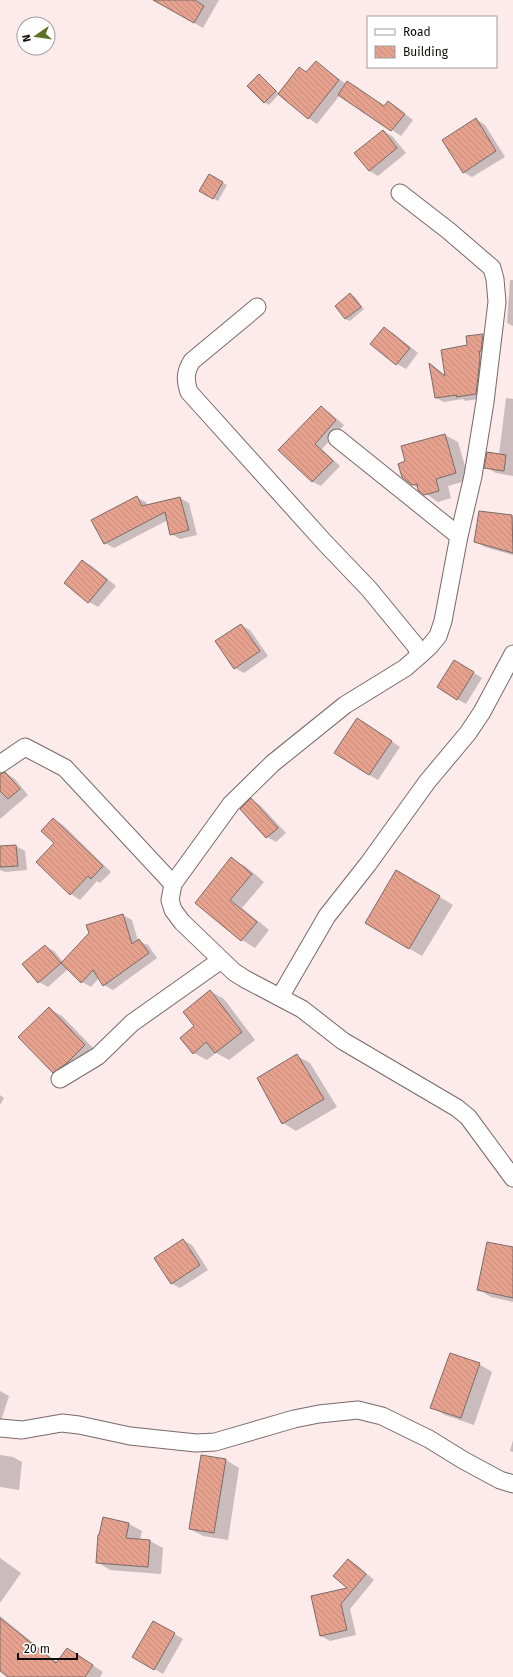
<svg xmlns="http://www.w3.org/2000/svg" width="513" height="1677" viewBox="0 0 513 1677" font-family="'Fira Sans',sans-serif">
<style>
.shadow{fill:#0003}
.building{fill:url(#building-back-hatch);stroke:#7b6c67}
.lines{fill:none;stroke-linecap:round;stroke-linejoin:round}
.minor-casing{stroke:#796969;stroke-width:19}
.minor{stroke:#fff;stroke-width:17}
</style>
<defs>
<pattern id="building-back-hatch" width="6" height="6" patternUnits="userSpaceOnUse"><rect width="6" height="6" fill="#e6a28e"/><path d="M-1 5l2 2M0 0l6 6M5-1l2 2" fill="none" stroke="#c48a79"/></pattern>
</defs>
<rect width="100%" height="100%" fill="#fdeaeb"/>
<g class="shadow">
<path d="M 159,0 L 219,0 L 203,28 L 158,2 Z"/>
<path d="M 316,62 L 346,84 L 348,82 L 357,87 L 385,107 L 389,102 L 413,120 L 401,136 L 340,95 L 317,124 L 308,118 L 279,94 L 269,105 L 264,102 L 260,75 L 279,93 L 299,68 L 307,73 Z"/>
<path d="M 476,119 L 485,125 L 505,157 L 472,177 L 463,172 Z"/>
<path d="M 383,131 L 392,136 L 406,153 L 378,176 L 369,171 Z"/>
<path d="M 209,175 L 227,185 L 218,201 L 200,191 Z"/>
<path d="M 510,280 L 513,280 L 513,326 L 507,323 Z"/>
<path d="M 351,295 L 355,297 L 364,309 L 350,321 L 345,319 Z"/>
<path d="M 384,328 L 393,333 L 418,353 L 406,369 L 397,364 L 372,344 Z"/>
<path d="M 483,335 L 491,339 L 484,398 L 465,401 L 463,399 L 444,402 L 436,398 L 430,365 L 446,376 L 468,346 L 467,337 Z"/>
<path d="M 506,398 L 513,399 L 513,476 L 496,473 L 486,467 L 499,455 Z"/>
<path d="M 321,407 L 329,412 L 344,425 L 322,449 L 340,466 L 321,486 L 313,482 L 280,450 Z"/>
<path d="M 445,435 L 458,442 L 469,480 L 448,486 L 451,498 L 438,502 L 413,485 L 407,462 Z"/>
<path d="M 136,497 L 146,502 L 147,506 L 180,498 L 189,503 L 197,535 L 180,539 L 171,534 L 168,520 L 114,548 L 105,543 Z"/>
<path d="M 512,516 L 513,517 L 513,555 L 485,547 L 476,542 Z"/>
<path d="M 83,561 L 92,566 L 116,586 L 98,607 L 89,602 L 65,583 Z"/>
<path d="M 241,625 L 250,630 L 268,656 L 244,673 L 235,668 Z"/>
<path d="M 463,666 L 482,678 L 466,704 L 457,699 Z"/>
<path d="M 367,724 L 400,747 L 378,780 L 369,775 Z"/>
<path d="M 5,773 L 15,779 L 28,795 L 0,819 L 0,775 Z"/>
<path d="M 251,799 L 260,805 L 286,833 L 276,842 L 267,837 Z"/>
<path d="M 53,819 L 62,824 L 111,872 L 100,883 L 97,881 L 80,900 L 71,894 L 37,862 L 55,843 Z"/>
<path d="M 16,846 L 25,851 L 27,870 L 5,872 L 0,870 L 0,847 Z"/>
<path d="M 232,859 L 245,866 L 264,882 L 242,908 L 269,930 L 255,948 L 242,940 L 196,903 Z"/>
<path d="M 410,879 L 453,905 L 422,956 L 366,923 Z"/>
<path d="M 123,915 L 132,920 L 138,941 L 148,945 L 157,958 L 113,990 L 104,985 L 99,978 L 91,987 L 82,982 L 68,969 L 48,987 L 39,982 L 45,946 L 54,951 L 63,962 Z"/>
<path d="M 210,991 L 224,999 L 255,1040 L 229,1060 L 216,1053 L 207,1060 L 194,1053 L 195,1026 Z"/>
<path d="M 49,1009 L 62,1016 L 98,1053 L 67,1079 L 53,1072 Z"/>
<path d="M 297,1056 L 310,1063 L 337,1107 L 296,1131 L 283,1123 Z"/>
<path d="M 0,1095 L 4,1098 L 0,1105 Z"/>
<path d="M 183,1240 L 192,1245 L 208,1270 L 180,1288 L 171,1283 Z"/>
<path d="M 513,1248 L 513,1302 L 491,1297 L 478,1289 Z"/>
<path d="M 479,1364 L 492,1372 L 474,1425 L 445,1415 L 432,1407 Z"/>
<path d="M 0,1391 L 9,1396 L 0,1424 Z"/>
<path d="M 513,1440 L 513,1452 L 510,1451 Z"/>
<path d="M 0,1455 L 13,1457 L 22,1462 L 19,1490 L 0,1487 Z"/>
<path d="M 202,1456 L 226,1460 L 239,1468 L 228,1540 L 203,1536 L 190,1529 Z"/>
<path d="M 129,1524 L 142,1531 L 140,1540 L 150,1541 L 163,1548 L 161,1574 L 110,1570 L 97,1562 Z"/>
<path d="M 0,1558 L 21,1573 L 0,1603 Z"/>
<path d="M 348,1560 L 357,1565 L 374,1580 L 350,1609 L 356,1635 L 330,1641 L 321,1636 L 349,1589 Z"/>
<path d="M 0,1616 L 58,1663 L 78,1655 L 103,1672 L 100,1677 L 9,1677 L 0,1670 Z"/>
<path d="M 154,1622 L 183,1639 L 163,1674 L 133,1657 Z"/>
</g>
<g class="building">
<path d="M 153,0 L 195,0 L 204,6 L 194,23 Z"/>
<path d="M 316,61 L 339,80 L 308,119 L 278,94 L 299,67 L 306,72 Z"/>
<path d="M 259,74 L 276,91 L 264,103 L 247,86 Z"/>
<path d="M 347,81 L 384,106 L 388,101 L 405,114 L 391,131 L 338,95 Z"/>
<path d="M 476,118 L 496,151 L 463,173 L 442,140 Z"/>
<path d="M 383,130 L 397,148 L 369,171 L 354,153 Z"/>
<path d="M 209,174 L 223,182 L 213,199 L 199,191 Z"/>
<path d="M 350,293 L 361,307 L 345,319 L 335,306 Z"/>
<path d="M 384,327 L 410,348 L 396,365 L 370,344 Z"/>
<path d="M 483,334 L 481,351 L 479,351 L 480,358 L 476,394 L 456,397 L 457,395 L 435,398 L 429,363 L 445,376 L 441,350 L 467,345 L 466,336 Z"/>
<path d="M 321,406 L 336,420 L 315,444 L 333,461 L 312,482 L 278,450 Z"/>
<path d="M 445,434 L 456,473 L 436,479 L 439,491 L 424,495 L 418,490 L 417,484 L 412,485 L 402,477 L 398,464 L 405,461 L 401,446 Z"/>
<path d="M 487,452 L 506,455 L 504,471 L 484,468 Z"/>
<path d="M 137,496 L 142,506 L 180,497 L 189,530 L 170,535 L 165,512 L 104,544 L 91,520 Z"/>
<path d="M 479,511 L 512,515 L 513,553 L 474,542 Z"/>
<path d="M 82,560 L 107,580 L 88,603 L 64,583 Z"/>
<path d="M 241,624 L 260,651 L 234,669 L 215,641 Z"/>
<path d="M 454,660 L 474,672 L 457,700 L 437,687 Z"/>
<path d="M 357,718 L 392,741 L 369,775 L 334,753 Z"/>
<path d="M 5,772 L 20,789 L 8,799 L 0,791 L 0,774 Z"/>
<path d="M 251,798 L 278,828 L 266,838 L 240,809 Z"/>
<path d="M 53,818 L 103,866 L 91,879 L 88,876 L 70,895 L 36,862 L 54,843 L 41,831 Z"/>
<path d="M 16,845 L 18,866 L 0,867 L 0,846 Z"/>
<path d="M 231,857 L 252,874 L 230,900 L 257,922 L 241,941 L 195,903 Z"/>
<path d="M 396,870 L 440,896 L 409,949 L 365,923 Z"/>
<path d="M 123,914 L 132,944 L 139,939 L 149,953 L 103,986 L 93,970 L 81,983 L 61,963 L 89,933 L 86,925 Z"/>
<path d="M 45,945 L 61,963 L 38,983 L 22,964 Z"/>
<path d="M 210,990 L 242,1032 L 215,1053 L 206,1042 L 193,1054 L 180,1038 L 194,1026 L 183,1012 Z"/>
<path d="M 49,1007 L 85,1045 L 67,1063 L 53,1073 L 18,1037 Z"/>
<path d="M 297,1054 L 324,1099 L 282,1124 L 257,1078 Z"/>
<path d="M 183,1239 L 200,1265 L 171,1284 L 154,1258 Z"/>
<path d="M 487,1242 L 513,1247 L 513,1298 L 477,1290 Z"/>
<path d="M 450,1353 L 480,1363 L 461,1418 L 430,1408 Z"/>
<path d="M 201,1455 L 226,1459 L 214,1533 L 189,1529 Z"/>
<path d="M 103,1517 L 129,1523 L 126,1538 L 150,1540 L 148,1567 L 96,1563 L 98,1535 L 99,1535 Z"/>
<path d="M 348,1559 L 366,1574 L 341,1604 L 347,1630 L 320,1636 L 311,1596 L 347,1588 L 333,1576 Z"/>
<path d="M 0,1618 L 56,1663 L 67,1648 L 93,1665 L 85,1677 L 8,1677 L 0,1671 Z"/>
<path d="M 153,1621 L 175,1633 L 154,1670 L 132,1657 Z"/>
</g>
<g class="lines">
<g class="minor-casing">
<g id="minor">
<path d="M 400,193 L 449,231 L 492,268 L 495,279 L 497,302 L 485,402 L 473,476 L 459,536 L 443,621 L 438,636 L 429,647 L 420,655"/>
<path d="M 257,307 L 192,361 C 185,372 185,380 189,392 L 325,543 L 369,589 L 415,645 L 420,655 L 405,668 L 345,705 L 273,763 L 231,804 L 173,884 L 170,900 L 173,910 L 182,922 L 234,972 L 245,979 L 302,1009 L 343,1041 L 457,1108 L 468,1117 L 513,1178"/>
<path d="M 337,438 L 459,536"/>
<path d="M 0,764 L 25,747 L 65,768 L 173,884"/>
<path d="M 280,997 L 327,916 L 368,864 L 427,782 L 468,733 L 482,712 L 513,654"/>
<path d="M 60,1079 L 98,1056 L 132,1023 L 221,960"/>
<path d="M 0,1428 L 22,1430 L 62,1423 L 79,1425 L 130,1436 L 196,1443 L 215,1442 L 294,1419 L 319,1414 L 358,1410 L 382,1416 L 429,1439 L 463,1460 L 500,1480 L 513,1484"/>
</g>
</g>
<use href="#minor" class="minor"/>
</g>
<rect x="367" y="16" width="130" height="52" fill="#ffffff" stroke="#a09d9d"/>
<rect x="375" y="29" width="20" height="6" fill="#ffffff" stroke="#a09d9d"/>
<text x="403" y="36" font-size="12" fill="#110b0b">Road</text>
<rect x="375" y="46" width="20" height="12" fill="url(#building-back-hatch)" stroke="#a09d9d"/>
<text x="403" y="56" font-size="12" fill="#110b0b">Building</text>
<g transform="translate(36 36) rotate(257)"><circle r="19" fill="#ffffff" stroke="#a09d9d"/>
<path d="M0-3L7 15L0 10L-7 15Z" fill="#5b7222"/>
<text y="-6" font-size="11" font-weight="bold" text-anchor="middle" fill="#110b0b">N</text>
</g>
<path d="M18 1653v6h59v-6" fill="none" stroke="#110b0b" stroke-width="2"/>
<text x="24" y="1653" font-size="12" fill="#110b0b" stroke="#ffffff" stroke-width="3" paint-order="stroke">20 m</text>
</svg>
